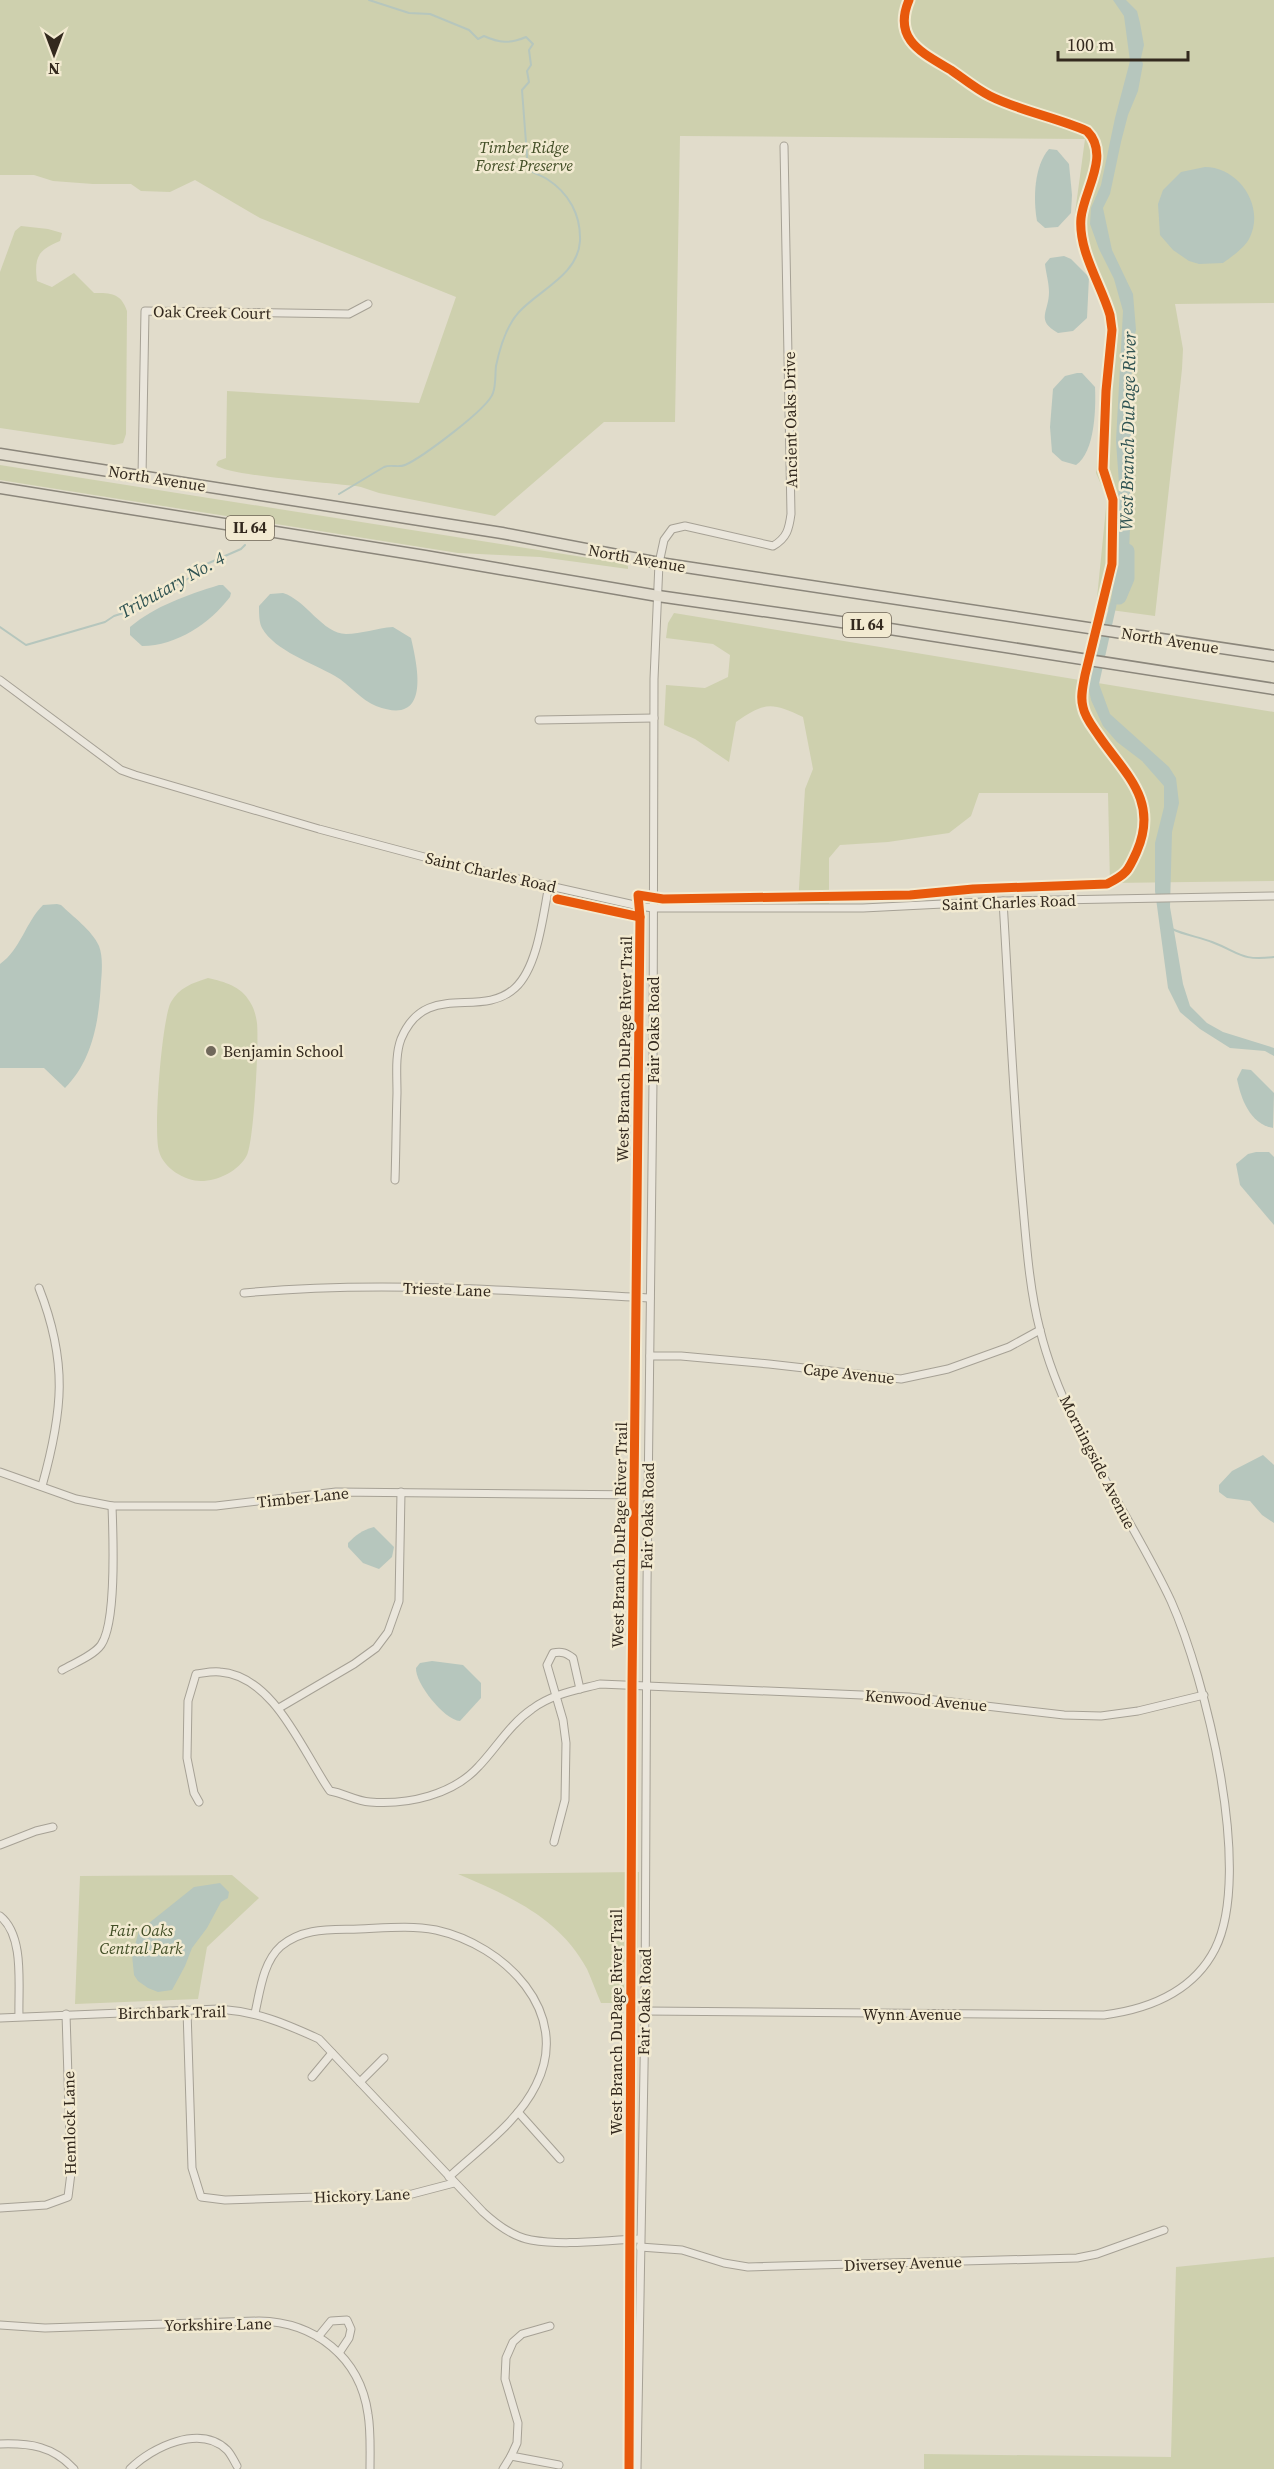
<svg xmlns="http://www.w3.org/2000/svg" width="1274" height="2469" viewBox="0 0 1274 2469" font-family="'Source Serif 4',serif">
<style>
.green{fill:#ced0ae}
.water{fill:#b6c6bd}
.lines{fill:none;stroke-linecap:round;stroke-linejoin:round}
.stream{stroke:#b6c6bd;stroke-width:2}
.river{stroke:#b6c6bd;stroke-width:15}
.street-casing{stroke:#a6a195;stroke-width:9}
.primary-casing{stroke:#8b867b;stroke-width:13}
.street{stroke:#eae6dc;stroke-width:7}
.primary{stroke:#e1dcce;stroke-width:10}
.cycleway-casing{stroke:#f2ead1;stroke-width:13}
.cycleway{stroke:#e8590c;stroke-width:9}
.poi-dot{fill:#70685b;stroke:#f2ead1;stroke-width:2}
.labels{text-anchor:middle;stroke-width:5;stroke-linejoin:round;paint-order:stroke}
.shield{fill:#f2ead1;stroke:#6c6354;stroke-width:1.5}
.shield-label{font-size:15px;font-weight:bold;fill:#33291e}
.park-label{font-size:16px;font-style:italic;fill:#424e26;stroke:#f2ead1}
.street-label{font-size:16px;fill:#33291e;stroke:#f2ead1}
.poi-label{font-size:16px;fill:#33291e;stroke:#f2ead1;text-anchor:start}
.water-label{font-size:18px;font-style:italic;fill:#2e5251;stroke:#f2ead1}
</style>
<rect width="100%" height="100%" fill="#e1dccb"/>
<g class="green">
<path d="M 0,0 L 1274,0 L 1274,303 L 1175,304 L 1183,349 L 1182,369 L 1155,616 L 1096,608 L 1107,498 L 1096,473 L 1108,308 L 1082,257 L 1075,213 L 1085,139 L 680,136 L 675,422 L 604,422 L 495,516 L 379,493 L 361,487 C 336,483 227,476 216,465 L 218,461 L 226,458 L 227,391 L 419,403 L 456,297 L 260,218 L 195,180 L 170,192 L 141,191 L 131,184 L 93,184 L 53,181 L 34,175 L 0,175 Z"/>
<path d="M 21,226 L 48,229 L 62,233 L 60,241 C 38,250 34,257 37,281 L 52,287 L 74,273 L 94,293 C 111,293 121,293 127,311 L 126,434 L 123,443 L 114,445 L 0,428 L 0,272 L 15,231 Z"/>
<path d="M 0,465 L 621,563 L 628,566 L 628,569 L 540,557 L 458,553 L 0,480 Z"/>
<path d="M 674,613 L 1274,712 L 1274,881 L 1110,883 L 1108,793 L 979,793 L 971,816 L 949,833 L 888,842 L 840,845 L 829,858 L 829,904 L 798,904 L 805,789 L 813,769 L 803,717 C 771,702 765,702 736,722 L 729,762 L 695,739 L 664,725 L 666,685 L 705,688 L 728,677 L 730,655 L 713,644 L 666,638 L 668,623 Z"/>
<path d="M 208,978 C 225,982 241,986 250,1002 C 254,1008 256,1016 257,1023 C 259,1042 254,1140 247,1155 C 239,1171 218,1181 201,1181 C 185,1181 163,1168 159,1151 C 153,1132 162,1018 171,1002 C 179,988 192,983 208,978 Z"/>
<path d="M 639,1872 L 637,2003 L 601,2003 C 596,1992 592,1980 587,1969 C 559,1917 509,1896 458,1874 Z"/>
<path d="M 232,1875 L 259,1898 L 207,1947 L 198,1999 L 75,2004 L 80,1876 Z"/>
<path d="M 1274,2257 L 1274,2469 L 924,2469 L 924,2454 L 1171,2457 L 1176,2267 Z"/>
</g>
<g class="water">
<path d="M 1113,0 L 1126,0 L 1137,11 L 1140,23 L 1144,45 L 1141,58 L 1143,64 L 1138,91 L 1128,115 L 1121,142 L 1110,194 L 1103,208 L 1112,250 L 1133,294 L 1136,330 L 1133,342 L 1131,390 L 1132,473 L 1129,554 L 1127,587 L 1117,603 L 1099,684 L 1110,714 L 1169,767 L 1176,778 L 1179,803 L 1172,832 L 1170,907 L 1183,984 L 1190,1006 L 1207,1023 L 1223,1032 L 1274,1048 L 1274,1056 L 1265,1051 L 1230,1048 L 1200,1029 L 1180,1012 L 1168,988 L 1155,891 L 1155,843 L 1164,807 L 1164,786 L 1142,761 L 1117,742 L 1103,726 L 1091,700 L 1088,686 L 1112,596 L 1119,484 L 1116,441 L 1123,311 L 1114,279 L 1099,249 L 1090,224 L 1091,208 L 1101,185 L 1115,118 L 1130,61 L 1124,16 Z"/>
<path d="M 1049,149 L 1057,150 L 1069,164 L 1072,195 L 1071,213 L 1058,227 L 1045,228 L 1037,221 C 1033,199 1034,166 1049,149 Z"/>
<path d="M 1205,167 C 1238,167 1265,205 1250,237 C 1246,247 1231,257 1223,263 L 1199,264 L 1189,261 L 1173,250 L 1160,235 L 1158,204 L 1163,190 L 1181,172 Z"/>
<path d="M 1064,256 L 1071,259 L 1089,277 L 1087,318 L 1073,331 L 1058,333 C 1035,320 1049,312 1049,292 C 1049,283 1046,273 1045,264 L 1050,258 Z"/>
<path d="M 1077,373 L 1082,373 L 1095,387 C 1096,408 1095,452 1076,465 L 1062,461 L 1052,452 L 1050,427 L 1053,389 L 1065,376 Z"/>
<path d="M 219,585 L 223,585 L 231,593 L 230,597 C 210,623 177,646 142,646 L 130,635 L 130,627 C 155,606 187,595 219,585 Z"/>
<path d="M 283,593 C 306,600 323,634 346,634 C 361,634 377,628 393,627 L 411,638 C 418,668 431,727 376,706 C 361,700 349,684 335,676 C 313,663 275,651 262,628 C 259,623 259,612 259,606 L 270,594 Z"/>
<path d="M 57,904 L 61,905 C 72,916 92,930 99,946 C 103,956 102,971 101,982 C 99,1020 93,1060 65,1088 L 44,1068 L 0,1068 L 0,964 C 21,949 25,923 43,905 Z"/>
<path d="M 1242,1069 L 1251,1070 L 1274,1093 L 1273,1128 C 1250,1124 1241,1099 1237,1079 Z"/>
<path d="M 1256,1152 L 1269,1152 L 1274,1157 L 1274,1225 L 1240,1185 L 1236,1164 L 1248,1154 Z"/>
<path d="M 1263,1455 L 1274,1465 L 1274,1523 L 1262,1515 L 1250,1501 L 1227,1498 L 1219,1492 L 1219,1485 L 1232,1471 Z"/>
<path d="M 374,1527 L 394,1547 L 392,1557 L 379,1569 L 363,1563 L 348,1547 L 348,1543 C 356,1535 362,1530 374,1527 Z"/>
<path d="M 432,1661 L 463,1665 L 481,1683 L 481,1698 L 460,1721 C 444,1720 415,1683 416,1668 L 420,1663 Z"/>
<path d="M 220,1883 L 229,1892 L 228,1898 L 221,1902 L 207,1928 L 192,1948 L 185,1966 L 172,1990 L 158,1992 L 148,1988 L 138,1981 L 134,1975 L 132,1955 L 139,1931 L 194,1887 Z"/>
</g>
<g class="lines">
<g class="stream">
<path d="M 339,494 L 384,467 C 391,464 398,468 405,465 C 421,458 488,409 493,393 C 496,385 495,375 496,366 C 500,347 506,326 519,312 C 539,290 578,275 580,241 C 581,215 569,193 547,179 C 541,175 534,174 528,169 L 522,90 L 529,82 L 527,71 L 531,65 L 529,50 L 533,44 L 526,37 C 510,44 499,43 484,36 L 478,39 L 469,30 L 430,14 L 409,13 L 369,0"/>
<path d="M 0,627 L 26,645 L 105,622 L 114,616 L 133,610 L 189,578 L 202,566 L 241,549 L 245,545"/>
<path d="M 1172,929 C 1185,935 1199,937 1212,942 C 1241,953 1240,961 1274,957"/>
</g>
<path class="river" d="M 1119,597 L 1127,578 L 1127,551"/>
<g class="street-casing">
<g id="street">
<path d="M 142,476 L 145,311 L 349,314 L 368,304"/>
<path d="M 0,680 L 121,770 L 135,775 L 319,829 L 443,862 L 639,906 L 653,908 L 863,908 L 1003,901 L 1274,896"/>
<path d="M 539,720 L 654,718"/>
<path d="M 395,1180 C 396,1151 396,1122 397,1093 C 397,1075 395,1055 401,1039 C 426,979 480,1020 515,988 C 538,967 543,915 549,885"/>
<path d="M 39,1288 C 68,1362 63,1411 42,1486"/>
<path d="M 244,1293 C 379,1280 514,1291 650,1298"/>
<path d="M 650,1356 L 681,1356 L 769,1364 L 901,1379 L 948,1369 L 1009,1347 L 1040,1330"/>
<path d="M 0,1472 L 76,1499 L 112,1506 L 216,1506 L 336,1492 L 647,1495"/>
<path d="M 62,1670 C 74,1663 93,1656 101,1645 C 117,1622 113,1535 112,1506"/>
<path d="M 279,1708 L 354,1664 L 376,1648 L 388,1632 L 399,1601 L 401,1492"/>
<path d="M 199,1802 L 194,1793 L 187,1758 L 188,1701 L 196,1674 C 204,1673 212,1671 220,1672 C 275,1676 303,1753 330,1791 C 344,1793 355,1801 370,1802 C 408,1805 453,1795 479,1766 C 497,1747 510,1724 532,1709 C 552,1694 577,1690 600,1684 L 909,1697 L 1064,1715 L 1101,1716 L 1138,1711 L 1204,1695"/>
<path d="M 554,1842 L 565,1800 L 566,1743 L 563,1720 L 547,1665 L 553,1653 C 562,1651 566,1653 573,1658 L 580,1689"/>
<path d="M 0,1845 L 36,1831 L 53,1827"/>
<path d="M 0,1916 C 25,1936 18,1986 19,2016"/>
<path d="M 187,2010 L 192,2168 L 201,2197 L 225,2200 L 412,2194 L 454,2183"/>
<path d="M 645,2011 L 1104,2015 C 1149,2009 1193,1992 1215,1949 C 1254,1872 1205,1677 1171,1601 C 1129,1511 1064,1428 1040,1330 C 1029,1288 1026,1239 1022,1196 C 1013,1098 1009,999 1003,901"/>
<path d="M 255,2013 C 260,1991 263,1962 281,1946 C 304,1927 331,1930 359,1929 C 384,1928 411,1925 436,1930 C 504,1945 573,2012 536,2085 C 518,2122 479,2149 449,2177"/>
<path d="M 0,2018 L 219,2009 C 258,2012 284,2023 319,2039 L 483,2212 C 496,2224 513,2237 531,2240 C 566,2246 605,2240 640,2239"/>
<path d="M 312,2077 L 332,2053"/>
<path d="M 360,2082 L 384,2058"/>
<path d="M 518,2112 L 560,2159"/>
<path d="M 0,2208 L 46,2205 L 68,2197 L 71,2173 L 66,2014"/>
<path d="M 640,2247 L 682,2250 L 724,2263 L 748,2267 L 1077,2258 L 1097,2254 L 1164,2230"/>
<path d="M 0,2325 L 45,2328 L 259,2321 C 315,2322 360,2357 368,2414 C 371,2432 370,2451 370,2469"/>
<path d="M 550,2326 L 522,2334 L 513,2342 L 506,2358 L 505,2379 L 518,2423 L 517,2443 L 511,2456 L 559,2465"/>
<path d="M 318,2337 L 331,2321 L 347,2320 L 351,2329 L 349,2338 L 339,2353"/>
<path d="M 0,2444 C 30,2443 53,2446 74,2469"/>
<path d="M 130,2469 C 152,2447 200,2424 227,2450 C 231,2454 234,2461 237,2466"/>
<path d="M 503,2469 L 511,2456"/>
<path d="M 637,2469 L 645,2011 L 647,1586 L 653,1081 L 654,679 L 659,563 L 664,540 L 672,529 L 685,526 L 773,546 C 787,538 789,529 791,514 L 784,146"/>
</g>
</g>
<g class="primary-casing">
<g id="primary">
<path d="M 0,454 L 502,533 L 659,563 L 1274,656"/>
<path d="M 0,488 L 425,556 L 658,596 L 890,629 L 1274,689"/>
</g>
</g>
<use href="#street" class="street"/>
<use href="#primary" class="primary"/>
<g class="cycleway-casing">
<g id="cycleway">
<path d="M 557,899 L 640,917"/>
<path d="M 629,2469 L 632,1686 L 640,917 L 638,895 L 663,899 L 910,895 L 973,889 L 1107,884 C 1127,874 1128,871 1137,851 C 1159,800 1125,774 1099,736 C 1093,727 1085,718 1083,707 C 1080,697 1083,686 1085,675 L 1112,564 L 1113,500 L 1103,469 L 1106,391 L 1112,330 L 1110,315 C 1101,284 1078,251 1081,218 C 1084,190 1111,155 1087,131 C 1055,117 1020,111 990,96 C 976,89 964,79 951,70 C 923,53 892,40 909,0"/>
</g>
</g>
<use href="#cycleway" class="cycleway"/>
</g>
<circle class="poi-dot" cx="211" cy="1051" r="6"/>
<g class="labels">
<g class="shield">
<rect x="226" y="516" width="48" height="24" rx="4.5"/>
<rect x="843" y="613" width="48" height="24" rx="4.5"/>
</g>
<g class="shield-label">
<text x="250" y="533">IL 64</text>
<text x="867" y="630">IL 64</text>
</g>
<g class="park-label">
<text x="524" y="153">Timber Ridge<tspan x="524" dy="18">Forest Preserve</tspan></text>
<text x="141" y="1936">Fair Oaks<tspan x="141" dy="18">Central Park</tspan></text>
</g>
<g class="street-label">
<text transform="translate(212 312) rotate(1)" y="6">Oak Creek Court</text>
<text transform="translate(790 420) rotate(-91)" y="6">Ancient Oaks Drive</text>
<text transform="translate(157 478) rotate(9)" y="6">North Avenue</text>
<text transform="translate(637 558) rotate(10)" y="6">North Avenue</text>
<text transform="translate(1170 640) rotate(9)" y="6">North Avenue</text>
<text transform="translate(491 872) rotate(13)" y="6">Saint Charles Road</text>
<text transform="translate(1009 902) rotate(-2)" y="6">Saint Charles Road</text>
<text transform="translate(653 1030) rotate(-90)" y="6">Fair Oaks Road</text>
<text transform="translate(624 1049) rotate(-89)" y="6">West Branch DuPage River Trail</text>
<text transform="translate(447 1289) rotate(2)" y="6">Trieste Lane</text>
<text transform="translate(849 1373) rotate(6)" y="6">Cape Avenue</text>
<text transform="translate(1098 1462) rotate(63)" y="6">Morningside Avenue</text>
<text transform="translate(303 1497) rotate(-6)" y="6">Timber Lane</text>
<text transform="translate(647 1516) rotate(-89)" y="6">Fair Oaks Road</text>
<text transform="translate(619 1535) rotate(-89)" y="6">West Branch DuPage River Trail</text>
<text transform="translate(926 1700) rotate(5)" y="6">Kenwood Avenue</text>
<text transform="translate(644 2002) rotate(-89)" y="6">Fair Oaks Road</text>
<text transform="translate(172 2012) rotate(-1)" y="6">Birchbark Trail</text>
<text x="912" y="2020">Wynn Avenue</text>
<text transform="translate(616 2022) rotate(-90)" y="6">West Branch DuPage River Trail</text>
<text transform="translate(69 2123) rotate(-91)" y="6">Hemlock Lane</text>
<text transform="translate(362 2195) rotate(-2)" y="6">Hickory Lane</text>
<text transform="translate(903 2263) rotate(-2)" y="6">Diversey Avenue</text>
<text transform="translate(218 2324) rotate(-1)" y="6">Yorkshire Lane</text>
</g>
<g class="poi-label">
<text x="223" y="1057">Benjamin School</text>
</g>
<g class="water-label">
<text transform="translate(1128 431) rotate(-89)" y="6">West Branch DuPage River</text>
<text transform="translate(172 585) rotate(-29)" y="6">Tributary No. 4</text>
</g>
</g>
<g transform="translate(54 54) rotate(180)" stroke="#f2ead1" stroke-width="4.5" paint-order="stroke">
<path d="M0-4.5L10 22L0 15L-10 22Z" fill="#33291e"/>
<text y="-9" font-size="16" font-weight="bold" text-anchor="middle" fill="#33291e">N</text>
</g>
<path d="M1058 51v9h130v-9" fill="none" stroke="#33291e" stroke-width="3"/>
<text x="1067" y="51" font-size="18" fill="#33291e" stroke="#f2ead1" stroke-width="4.5" paint-order="stroke">100 m</text>
</svg>
